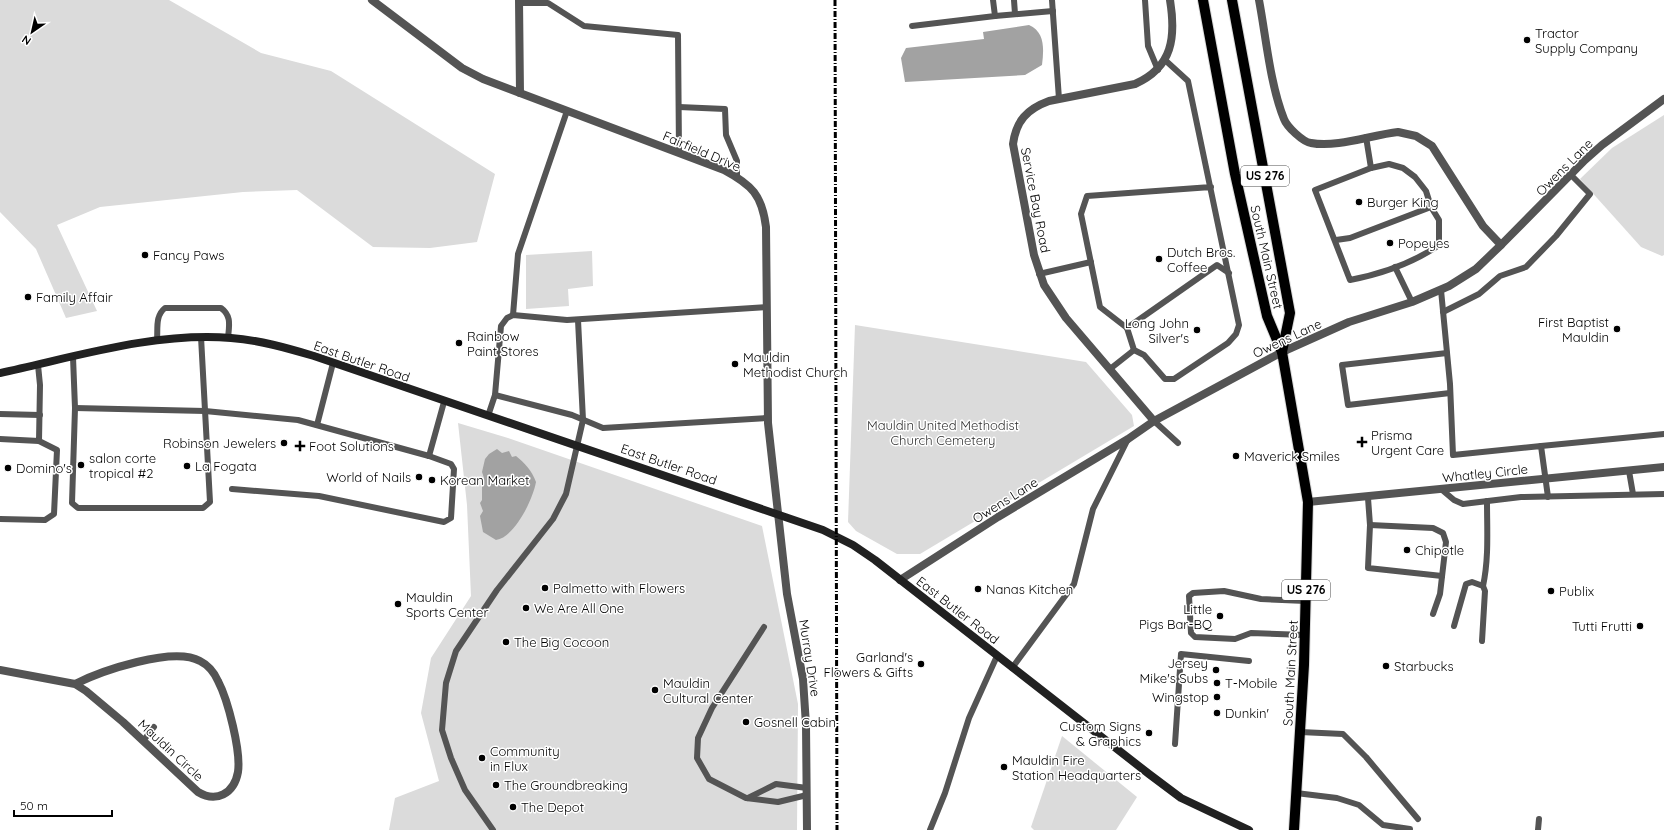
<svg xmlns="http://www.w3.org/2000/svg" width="1664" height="830" viewBox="0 0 1664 830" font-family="Quicksand,sans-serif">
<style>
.green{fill:#dbdbdb}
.water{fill:#a2a2a2}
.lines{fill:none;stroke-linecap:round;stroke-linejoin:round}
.primary-casing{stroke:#dbdbdb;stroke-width:12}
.service{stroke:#545454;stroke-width:6}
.minor{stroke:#545454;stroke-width:8}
.tertiary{stroke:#545454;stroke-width:8}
.secondary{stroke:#212121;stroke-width:8}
.primary{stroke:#000;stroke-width:10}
.rail{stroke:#000;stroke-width:3;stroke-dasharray:6 2 1 2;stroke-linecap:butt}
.poi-dot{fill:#000;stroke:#fff;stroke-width:1.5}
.labels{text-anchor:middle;stroke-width:3;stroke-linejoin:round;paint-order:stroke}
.shield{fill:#fff;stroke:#4c4c4c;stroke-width:1}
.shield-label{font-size:12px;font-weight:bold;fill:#000}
.poi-label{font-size:13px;fill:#000;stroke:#fff;text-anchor:start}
.street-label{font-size:13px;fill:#000;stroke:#fff}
.park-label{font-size:13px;fill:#323232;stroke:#fff}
</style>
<rect width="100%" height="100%" fill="#fff"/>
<g class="green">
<path d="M 0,0 L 169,0 L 261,53 L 331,71 L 495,174 L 477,242 L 430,248 L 373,247 L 297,190 L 243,192 L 100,207 L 57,225 L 97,311 L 66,318 L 36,249 L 0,212 Z"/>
<path d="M 1664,115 L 1664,255 L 1662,256 L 1641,247 L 1580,179 L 1612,148 Z"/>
<path d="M 592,251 L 593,286 L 568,289 L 569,306 L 526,309 L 526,255 Z"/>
<path d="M 855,325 L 1086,362 L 1132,415 L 1134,426 L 920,554 L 897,554 L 856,531 L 848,522 Z"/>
<path d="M 458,423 L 508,438 L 762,526 L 798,704 L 797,830 L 389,830 L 395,798 L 439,781 L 421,713 L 431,658 L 471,596 L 467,505 Z"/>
<path d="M 1062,736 L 1137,797 L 1116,830 L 1034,830 L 1031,827 Z"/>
</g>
<g class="water">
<path d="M 1029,25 C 1045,32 1044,49 1042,65 L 1025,75 L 905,82 L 901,58 L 906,48 L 984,39 L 983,32 Z"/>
<path d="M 497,449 L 502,453 L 509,451 L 512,457 L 516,456 C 525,463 532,471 536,482 C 533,499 515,537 496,540 L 483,532 L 480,516 L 483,511 L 480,503 L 482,500 L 482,483 L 484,478 L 482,472 L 485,459 L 489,454 Z"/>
</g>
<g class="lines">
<g class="primary-casing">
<g id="primary">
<path d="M 1203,0 L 1235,174 L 1267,316 L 1282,352 L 1308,502 L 1304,665 L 1294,830"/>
<path d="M 1232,0 L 1290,313 L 1282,352"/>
</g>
</g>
<g class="service">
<path d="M 1014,0 L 1015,14"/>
<path d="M 1052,0 L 1059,99"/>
<path d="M 1145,0 L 1148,46 L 1158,70"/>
<path d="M 519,3 L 548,3 L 584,26 L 678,35 L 679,153"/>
<path d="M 995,16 L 1053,11"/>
<path d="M 912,26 L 995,16 L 993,0"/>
<path d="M 1165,60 L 1188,81 L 1239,325 L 1236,334 L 1228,343 L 1174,379 L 1165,379 L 1144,355 L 1134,350 L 1127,328 L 1100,307 L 1081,214 L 1087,196 L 1211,187"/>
<path d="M 679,107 L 725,109 L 726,135 L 737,161 L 737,177"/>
<path d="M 1366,137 L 1371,168"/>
<path d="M 1389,164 L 1403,168 L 1415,177 L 1426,191 L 1431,207 L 1439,220 L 1439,245 C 1413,263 1381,274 1350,280 L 1315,190 L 1371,168 Z"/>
<path d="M 1336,240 L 1350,238 L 1431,207"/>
<path d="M 1395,267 L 1412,302"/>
<path d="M 1039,274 L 1091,262"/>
<path d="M 1441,290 L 1450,384 L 1453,455 L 1541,446 L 1548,497"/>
<path d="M 1443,312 L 1479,294 L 1500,276 L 1526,267 L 1556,236 L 1590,194 L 1571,175"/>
<path d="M 513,315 L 518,254 L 567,111"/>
<path d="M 1127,328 L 1217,265 L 1229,273"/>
<path d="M 157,340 C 158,328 155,316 165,308 L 221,308 C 232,316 229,326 228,338"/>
<path d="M 1447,353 L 1342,365 L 1348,405 L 1450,393"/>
<path d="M 73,357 L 75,408 L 72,503 L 78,508 L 203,508 L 210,502 L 201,337"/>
<path d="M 1110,369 L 1134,350"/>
<path d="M 495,395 L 501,326 L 507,318 L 513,315 L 567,320 L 767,307"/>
<path d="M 75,408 L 205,411 L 298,420 L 429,456 L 451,464 L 454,469 L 451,518 L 444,522 L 319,496 L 232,489"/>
<path d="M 0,414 L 40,415"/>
<path d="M 488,416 L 495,395 L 572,415 L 603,428 L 768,418"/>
<path d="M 1154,421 L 1178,443"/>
<path d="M 317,425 L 333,363"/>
<path d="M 0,439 L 39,441 L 40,385 L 38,365"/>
<path d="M 1541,446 L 1664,434"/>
<path d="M 429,456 L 444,402"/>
<path d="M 1629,471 L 1633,494"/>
<path d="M 1441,489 L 1454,500 L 1463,504 L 1521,497 L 1664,494"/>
<path d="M 1368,498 L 1370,525 L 1368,568 L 1442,576"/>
<path d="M 0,519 L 45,520 L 54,514 L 57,450 L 39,441"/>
<path d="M 1370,525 L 1433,528 L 1443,533 L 1446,542 L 1440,594 L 1433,614"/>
<path d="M 1483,586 C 1489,558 1487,530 1487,501"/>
<path d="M 1454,626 L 1466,584 L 1472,582 L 1483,586 L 1485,591 L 1482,641"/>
<path d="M 764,627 L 712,708 L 698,738 L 697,758 L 709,779 L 746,798 L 778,802 L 807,795"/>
<path d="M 1305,635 L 1251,633 L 1235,639 L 1195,637 L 1191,633 L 1189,596 L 1193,593 L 1224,591 L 1261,599 L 1306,601"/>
<path d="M 1012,668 L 1074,584 L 1093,509 L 1128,439"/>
<path d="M 1300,732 L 1343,734 L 1366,757 L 1418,819"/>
<path d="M 143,741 L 154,727"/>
<path d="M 1175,744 L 1181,654 L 1249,661"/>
<path d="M 1296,793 L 1337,798 L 1359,805 L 1383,825 L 1410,829"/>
<path d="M 748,798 L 776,784 L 807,788"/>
<path d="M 493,830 L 465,790 L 451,758 L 442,730 L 446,683 L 456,651 L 497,590 L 553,519 L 566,494 L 583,420 L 578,320"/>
<path d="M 930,830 L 945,793 L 969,718 L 997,656"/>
<path d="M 1538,830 L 1539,819"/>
</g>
<g class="minor">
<path d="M 372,0 L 462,68 L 483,79 L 724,170 C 752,185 762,195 766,227 L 768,423 L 787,594 L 803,679 L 806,725 L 807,830"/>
<path d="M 519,0 L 520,93"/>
<path d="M 1501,245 L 1585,160 L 1602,145 L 1664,99"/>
<path d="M 1154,421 L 1066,318 L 1044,285 L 1034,255 L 1013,144 C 1016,121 1027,109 1049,101 L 1135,84 C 1173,67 1176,37 1170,0"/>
<path d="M 1308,502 L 1664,467"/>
<path d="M 900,580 L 998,517 L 1128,439 L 1154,421 L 1282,352"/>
<path d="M 0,670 L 75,684 L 86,691 L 123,722 L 198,792 C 216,803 234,794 238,772 C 241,751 228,700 218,681 C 214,672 208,665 200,661 C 173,646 101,671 75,684"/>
</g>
<path class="tertiary" d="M 1259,0 C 1266,37 1270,84 1284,119 C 1287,127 1303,142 1311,143 C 1337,148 1371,135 1398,132 L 1416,136 L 1432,146 L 1483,226 L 1501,245 L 1476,269 L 1449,286 L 1412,302 L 1349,322 L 1282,352"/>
<path class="secondary" d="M 0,373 C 75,357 153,332 231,338 C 259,340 287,348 314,356 L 823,530 L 853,545 L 875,560 L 1149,774 L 1181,798 L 1249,830"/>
<use href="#primary" class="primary"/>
<path class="rail" d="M 835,0 L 837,830"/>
</g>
<g class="poi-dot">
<circle cx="1527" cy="40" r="4"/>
<circle cx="1359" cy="202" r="4"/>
<circle cx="1390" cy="243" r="4"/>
<circle cx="145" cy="255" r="4"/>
<circle cx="1159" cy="259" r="4"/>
<circle cx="28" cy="297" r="4"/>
<circle cx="1617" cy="329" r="4"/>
<circle cx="1197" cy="330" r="4"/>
<circle cx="459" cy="343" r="4"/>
<circle cx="735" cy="364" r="4"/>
<path d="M1360 436h4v4h4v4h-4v4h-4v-4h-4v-4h4z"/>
<circle cx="284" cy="443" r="4"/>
<path d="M298 440h4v4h4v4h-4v4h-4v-4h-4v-4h4z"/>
<circle cx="1236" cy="456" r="4"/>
<circle cx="81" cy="465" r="4"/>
<circle cx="187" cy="466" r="4"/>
<circle cx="8" cy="468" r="4"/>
<circle cx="419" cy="477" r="4"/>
<circle cx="432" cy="480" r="4"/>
<circle cx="1407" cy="550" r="4"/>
<circle cx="545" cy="588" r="4"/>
<circle cx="978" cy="589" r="4"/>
<circle cx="1551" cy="591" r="4"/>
<circle cx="398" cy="604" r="4"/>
<circle cx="526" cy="608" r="4"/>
<circle cx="1220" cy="616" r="4"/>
<circle cx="1640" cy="626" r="4"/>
<circle cx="506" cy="642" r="4"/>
<circle cx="921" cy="664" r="4"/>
<circle cx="1386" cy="666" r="4"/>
<circle cx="1216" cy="670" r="4"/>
<circle cx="1217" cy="683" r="4"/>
<circle cx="655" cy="690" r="4"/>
<circle cx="1217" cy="697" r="4"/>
<circle cx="1217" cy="713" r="4"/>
<circle cx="746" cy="722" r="4"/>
<circle cx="1149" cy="733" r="4"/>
<circle cx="482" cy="758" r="4"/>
<circle cx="1004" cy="767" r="4"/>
<circle cx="496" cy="785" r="4"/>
<circle cx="513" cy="807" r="4"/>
</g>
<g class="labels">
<g class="shield">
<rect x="1241" y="166" width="48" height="20" rx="3"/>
<rect x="1282" y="580" width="48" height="20" rx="3"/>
</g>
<g class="shield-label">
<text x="1265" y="180">US 276</text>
<text x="1306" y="594">US 276</text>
</g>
<g class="poi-label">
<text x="1535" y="38">Tractor<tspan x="1535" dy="15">Supply Company</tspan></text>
<text x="1367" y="207">Burger King</text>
<text x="1398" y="248">Popeyes</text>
<text x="1167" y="257">Dutch Bros.<tspan x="1167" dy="15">Coffee</tspan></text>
<text x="153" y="260">Fancy Paws</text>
<text x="36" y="302">Family Affair</text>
<text x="1609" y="327" text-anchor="end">First Baptist<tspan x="1609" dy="15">Mauldin</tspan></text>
<text x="1189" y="328" text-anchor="end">Long John<tspan x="1189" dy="15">Silver's</tspan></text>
<text x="467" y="341">Rainbow<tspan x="467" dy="15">Paint Stores</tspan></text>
<text x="743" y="362">Mauldin<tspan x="743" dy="15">Methodist Church</tspan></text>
<text x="1371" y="440">Prisma<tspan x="1371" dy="15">Urgent Care</tspan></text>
<text x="276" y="448" text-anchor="end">Robinson Jewelers</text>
<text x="309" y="451">Foot Solutions</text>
<text x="1244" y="461">Maverick Smiles</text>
<text x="89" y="463">salon corte<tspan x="89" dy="15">tropical #2</tspan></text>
<text x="195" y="471">La Fogata</text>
<text x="16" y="473">Domino's</text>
<text x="411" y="482" text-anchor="end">World of Nails</text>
<text x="440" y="485">Korean Market</text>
<text x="1415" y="555">Chipotle</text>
<text x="553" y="593">Palmetto with Flowers</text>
<text x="986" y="594">Nanas Kitchen</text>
<text x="1559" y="596">Publix</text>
<text x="406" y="602">Mauldin<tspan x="406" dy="15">Sports Center</tspan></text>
<text x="534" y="613">We Are All One</text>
<text x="1212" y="614" text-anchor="end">Little<tspan x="1212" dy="15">Pigs Bar-BQ</tspan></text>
<text x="1632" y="631" text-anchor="end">Tutti Frutti</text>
<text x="514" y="647">The Big Cocoon</text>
<text x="913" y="662" text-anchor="end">Garland's<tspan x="913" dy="15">Flowers &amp; Gifts</tspan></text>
<text x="1208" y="668" text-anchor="end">Jersey<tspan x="1208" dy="15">Mike's Subs</tspan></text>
<text x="1394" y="671">Starbucks</text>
<text x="663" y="688">Mauldin<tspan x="663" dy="15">Cultural Center</tspan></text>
<text x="1225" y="688">T-Mobile</text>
<text x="1209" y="702" text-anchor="end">Wingstop</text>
<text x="1225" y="718">Dunkin'</text>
<text x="754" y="727">Gosnell Cabin</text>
<text x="1141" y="731" text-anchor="end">Custom Signs<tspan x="1141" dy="15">&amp; Graphics</tspan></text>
<text x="490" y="756">Community<tspan x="490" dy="15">in Flux</tspan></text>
<text x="1012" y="765">Mauldin Fire<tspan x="1012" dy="15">Station Headquarters</tspan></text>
<text x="504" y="790">The Groundbreaking</text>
<text x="521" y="812">The Depot</text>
</g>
<g class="street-label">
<text transform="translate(702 151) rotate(23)" y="5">Fairfield Drive</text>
<text transform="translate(1564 167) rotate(-45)" y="5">Owens Lane</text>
<text transform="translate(1036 200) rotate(79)" y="5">Service Bay Road</text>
<text transform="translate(1267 257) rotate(77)" y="5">South Main Street</text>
<text transform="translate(1287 338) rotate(-25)" y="5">Owens Lane</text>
<text transform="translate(362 361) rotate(19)" y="5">East Butler Road</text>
<text transform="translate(669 464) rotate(19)" y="5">East Butler Road</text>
<text transform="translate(1485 473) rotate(-6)" y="5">Whatley Circle</text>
<text transform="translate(1005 500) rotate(-32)" y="5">Owens Lane</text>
<text transform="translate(958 610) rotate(38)" y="5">East Butler Road</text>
<text transform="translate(810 658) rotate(81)" y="5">Murray Drive</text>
<text transform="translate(1290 673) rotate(-87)" y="5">South Main Street</text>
<text transform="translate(171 750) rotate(43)" y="5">Mauldin Circle</text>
</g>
<g class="park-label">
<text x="943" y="430">Mauldin United Methodist<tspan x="943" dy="15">Church Cemetery</tspan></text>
</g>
</g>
<g transform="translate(32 32) rotate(214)" stroke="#ffffff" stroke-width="3" paint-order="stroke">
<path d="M0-3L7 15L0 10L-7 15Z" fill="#000000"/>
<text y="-6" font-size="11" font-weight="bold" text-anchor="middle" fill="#000000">N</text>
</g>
<path d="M14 810v6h98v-6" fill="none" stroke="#000000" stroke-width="2"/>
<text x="20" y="810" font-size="12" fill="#000000" stroke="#ffffff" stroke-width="3" paint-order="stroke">50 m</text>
</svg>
